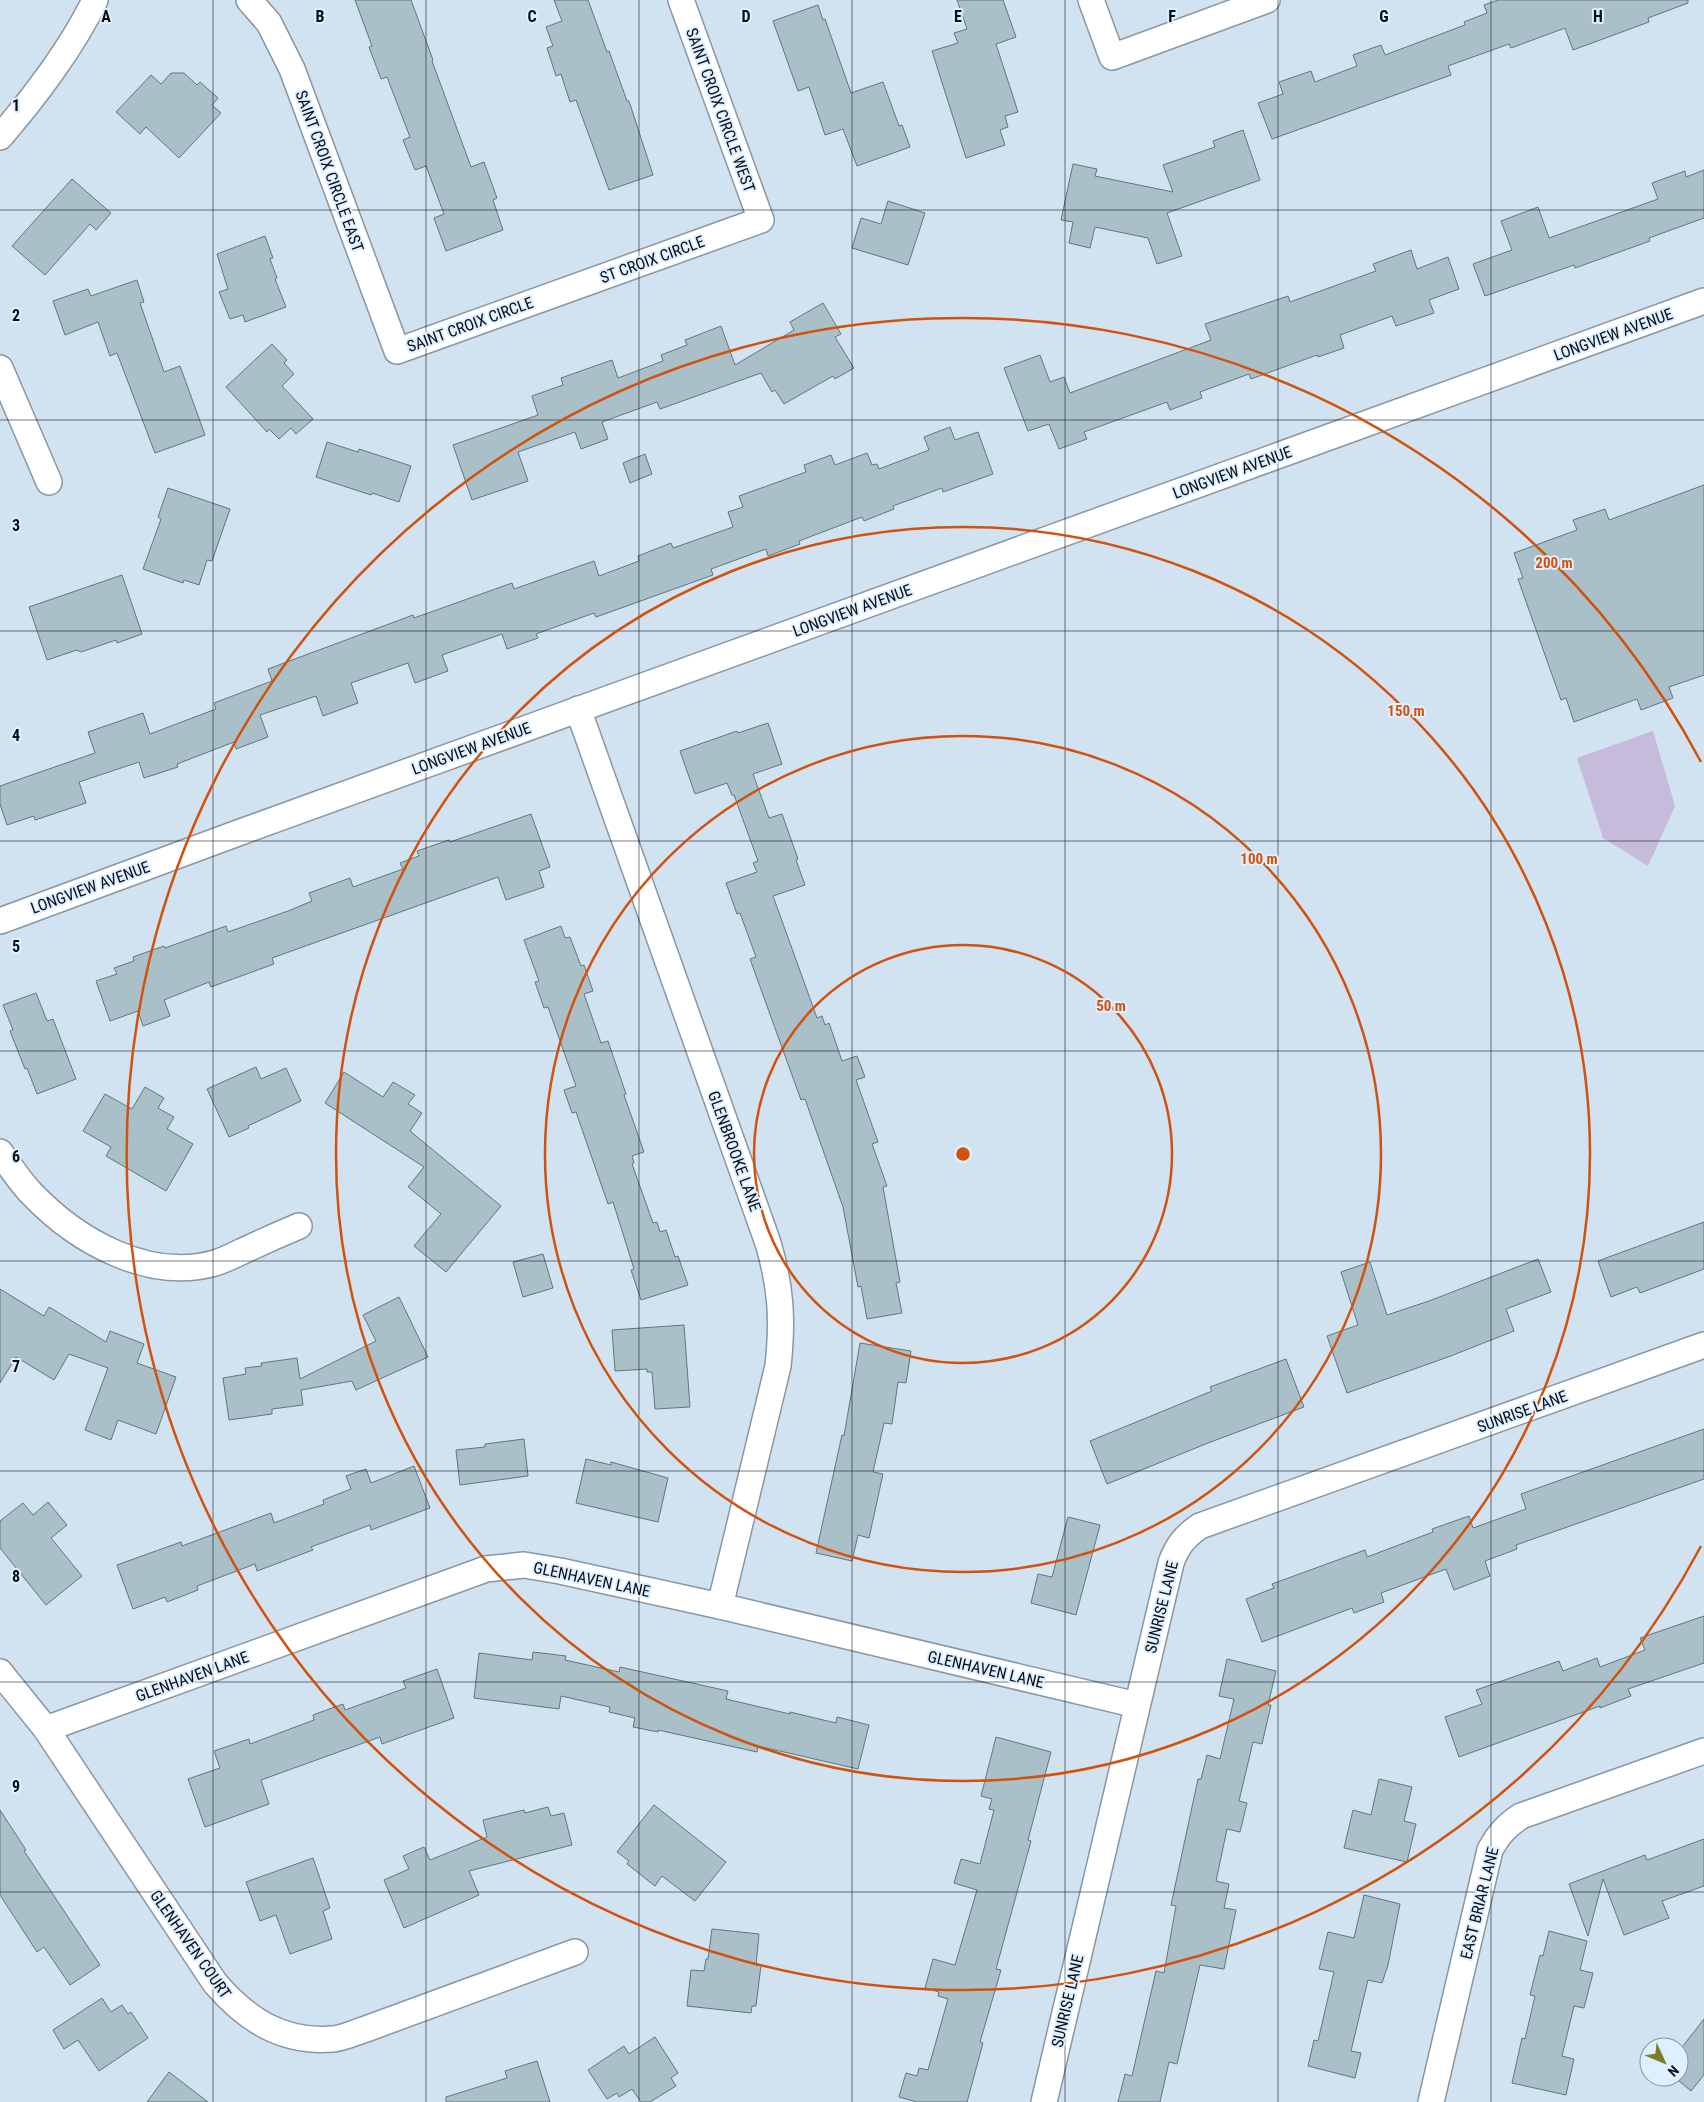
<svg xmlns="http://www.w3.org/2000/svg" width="1704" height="2102" viewBox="0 0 1704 2102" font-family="'Roboto Condensed',sans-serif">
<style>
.green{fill:#c6bbda}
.building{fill:#a9c0c8;stroke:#61767e}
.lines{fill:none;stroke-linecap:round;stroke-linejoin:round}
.minor-casing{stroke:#8897a5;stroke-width:28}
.minor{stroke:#fff;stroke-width:25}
.grid{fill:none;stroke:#080d12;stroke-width:1;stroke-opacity:0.55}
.ring{fill:none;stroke:#d2510d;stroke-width:2.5}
.labels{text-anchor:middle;stroke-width:4;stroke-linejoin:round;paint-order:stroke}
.street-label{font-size:16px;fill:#080d12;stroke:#deefff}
.grid-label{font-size:16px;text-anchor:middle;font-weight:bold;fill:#080d12;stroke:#deefff;stroke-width:4;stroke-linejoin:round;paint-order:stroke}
.centre{fill:#d2510d;stroke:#deefff;stroke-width:2.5}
.ring-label{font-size:15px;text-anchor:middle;font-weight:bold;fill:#d2510d;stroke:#deefff;stroke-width:4;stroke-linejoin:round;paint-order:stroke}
</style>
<rect width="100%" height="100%" fill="#d1e2f1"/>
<path class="green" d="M 1653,731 L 1675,806 L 1648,866 L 1603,838 L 1577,758 Z"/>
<g class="building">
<path d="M 355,0 L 411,0 L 433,60 L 432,61 L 471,167 L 484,162 L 497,198 L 493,200 L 503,230 L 446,251 L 434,218 L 444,214 L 426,166 L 415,170 L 403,140 L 410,137 L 387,77 L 381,79 L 369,47 L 372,46 Z"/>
<path d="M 554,0 L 588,0 L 607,52 L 609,51 L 627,101 L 629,101 L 653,175 L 609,190 L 576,100 L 570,102 L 561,74 L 556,76 L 547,48 L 553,46 L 546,27 L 562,21 Z"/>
<path d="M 957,0 L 1003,0 L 1016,37 L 996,44 L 1018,112 L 1005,116 L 1008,127 L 1000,130 L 1005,145 L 966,158 L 932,51 L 958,43 L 954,33 L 967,29 Z"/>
<path d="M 1498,0 L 1688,0 L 1688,3 L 1648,18 L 1649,22 L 1573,50 L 1565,28 L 1511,48 L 1509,44 L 1448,66 L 1451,75 L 1272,139 L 1258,103 L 1283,94 L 1279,82 L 1311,71 L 1315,82 L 1357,66 L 1353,55 L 1381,45 L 1385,55 L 1465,25 L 1464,22 L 1487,13 L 1484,5 Z"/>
<path d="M 818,5 L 823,20 L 825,19 L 851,93 L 883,82 L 899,126 L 902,125 L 910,147 L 857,166 L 843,129 L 825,135 L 809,87 L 798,91 L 773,21 Z"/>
<path d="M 171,73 L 184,73 L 197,85 L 200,82 L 218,98 L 212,105 L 221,113 L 179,158 L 146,127 L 140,134 L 116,112 L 151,75 L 161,84 Z"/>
<path d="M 1243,130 L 1260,180 L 1167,213 L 1182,256 L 1157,264 L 1148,238 L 1095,227 L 1090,248 L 1069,243 L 1073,222 L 1061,220 L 1073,164 L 1097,169 L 1095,176 L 1173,192 L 1163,165 L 1215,147 L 1213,141 Z"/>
<path d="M 1704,170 L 1704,218 L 1649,238 L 1650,241 L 1575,268 L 1574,265 L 1485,296 L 1473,264 L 1512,250 L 1501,221 L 1538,207 L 1549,238 L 1658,199 L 1652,183 L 1685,171 L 1686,177 Z"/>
<path d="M 72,179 L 111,213 L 96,230 L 90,224 L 45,275 L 12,246 Z"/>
<path d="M 888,201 L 925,213 L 908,265 L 852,248 L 861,218 L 881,224 Z"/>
<path d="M 265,236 L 273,258 L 270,259 L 277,278 L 275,279 L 286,307 L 245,322 L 243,315 L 230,319 L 219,292 L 228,289 L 217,254 Z"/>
<path d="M 1411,250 L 1417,269 L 1448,257 L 1459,289 L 1429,300 L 1434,313 L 1396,326 L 1392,316 L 1340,335 L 1344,348 L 1318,357 L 1317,355 L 1251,379 L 1249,374 L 1200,392 L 1202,398 L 1170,410 L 1167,402 L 1084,432 L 1087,439 L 1059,449 L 1049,424 L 1028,431 L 1004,368 L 1040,355 L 1050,382 L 1064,377 L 1070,393 L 1211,340 L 1205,324 L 1288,296 L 1290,302 L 1376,271 L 1373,264 Z"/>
<path d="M 137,280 L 144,302 L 140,303 L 164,372 L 180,366 L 205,435 L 155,453 L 117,353 L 110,356 L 98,322 L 65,335 L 53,301 L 88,289 L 91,296 Z"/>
<path d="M 823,303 L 841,334 L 835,337 L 854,368 L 835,379 L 833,376 L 784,404 L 775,390 L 772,392 L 761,373 L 660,409 L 657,402 L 602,422 L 608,439 L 581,449 L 575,432 L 518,452 L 528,481 L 472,500 L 453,445 L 538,415 L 532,396 L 563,385 L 561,378 L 612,360 L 618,378 L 663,361 L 661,355 L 687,345 L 685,340 L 721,326 L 735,365 L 794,330 L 790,322 Z"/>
<path d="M 272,344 L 287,360 L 284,363 L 294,374 L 282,386 L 313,419 L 296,434 L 291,428 L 279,439 L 269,429 L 267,432 L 226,387 Z"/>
<path d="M 950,427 L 955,440 L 978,432 L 993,474 L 943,492 L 942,488 L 893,506 L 894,509 L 864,521 L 862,517 L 799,541 L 800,544 L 768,556 L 766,549 L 711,569 L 713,575 L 596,617 L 594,613 L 536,634 L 538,638 L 507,649 L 502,634 L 442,655 L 448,671 L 415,683 L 408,663 L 351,683 L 358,703 L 323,716 L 316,696 L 260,715 L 268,737 L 236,749 L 234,742 L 177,764 L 178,767 L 144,778 L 139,762 L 79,782 L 86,803 L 35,820 L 34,816 L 7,825 L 0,804 L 0,786 L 95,753 L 88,732 L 143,713 L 150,734 L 216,709 L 214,703 L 272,681 L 268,669 L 413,615 L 414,618 L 512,583 L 514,589 L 594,561 L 599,576 L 639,561 L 638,556 L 671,543 L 673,548 L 733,527 L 728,512 L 743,507 L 739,496 L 806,472 L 804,465 L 831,455 L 835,465 L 867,453 L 872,465 L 877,464 L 879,469 L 929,450 L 924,437 Z"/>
<path d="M 327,442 L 358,452 L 359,449 L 411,466 L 399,502 L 372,493 L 371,495 L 316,477 Z"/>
<path d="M 645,454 L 652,474 L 630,483 L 623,463 Z"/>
<path d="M 1704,485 L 1704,675 L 1669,687 L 1673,698 L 1641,710 L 1637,699 L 1574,722 L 1566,698 L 1561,700 L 1518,579 L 1523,578 L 1514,553 L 1577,530 L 1573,520 L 1605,509 L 1609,520 Z"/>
<path d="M 168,488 L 230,509 L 212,561 L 207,560 L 199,585 L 184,580 L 183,583 L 143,569 L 161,519 L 158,517 Z"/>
<path d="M 122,575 L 142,634 L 117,643 L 116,640 L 81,652 L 77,650 L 47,660 L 29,607 Z"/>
<path d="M 768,723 L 782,764 L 753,774 L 769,818 L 782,814 L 798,859 L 796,860 L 805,885 L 773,896 L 817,1018 L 822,1016 L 825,1025 L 829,1023 L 842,1061 L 857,1056 L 865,1077 L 856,1080 L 878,1142 L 872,1144 L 887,1186 L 883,1187 L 900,1282 L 896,1283 L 902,1313 L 867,1319 L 861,1286 L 858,1287 L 843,1207 L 805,1099 L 801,1100 L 750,959 L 756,957 L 740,913 L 737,914 L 726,883 L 757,872 L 753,863 L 758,861 L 734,795 L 732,795 L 727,783 L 695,794 L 680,751 L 737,731 L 738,733 Z"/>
<path d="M 531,814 L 550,867 L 539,871 L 544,887 L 506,900 L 498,877 L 272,958 L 274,964 L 211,987 L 209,982 L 164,1000 L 170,1016 L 143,1026 L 138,1011 L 110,1021 L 96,981 L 117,974 L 114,968 L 134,961 L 133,957 L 164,946 L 165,948 L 226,926 L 228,932 L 288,911 L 312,901 L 309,893 L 350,878 L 353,887 L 403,869 L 400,863 L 419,856 L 417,851 L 449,840 L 450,842 Z"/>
<path d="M 561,926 L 565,938 L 570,937 L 581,966 L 584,965 L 593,991 L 584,994 L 601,1043 L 608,1041 L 626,1094 L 624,1095 L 644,1152 L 632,1156 L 634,1163 L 632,1164 L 653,1223 L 657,1222 L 660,1232 L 666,1230 L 675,1257 L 678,1256 L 688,1285 L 641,1300 L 631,1270 L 634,1269 L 613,1202 L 608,1204 L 576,1112 L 572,1113 L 564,1090 L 576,1086 L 548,1007 L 544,1008 L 535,982 L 539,981 L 524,940 Z"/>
<path d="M 36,993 L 47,1021 L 53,1019 L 76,1079 L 37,1094 L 27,1068 L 25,1069 L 10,1031 L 13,1030 L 3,1005 Z"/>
<path d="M 256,1067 L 261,1079 L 286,1068 L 301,1101 L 248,1126 L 249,1128 L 229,1137 L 207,1089 Z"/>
<path d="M 344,1072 L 383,1097 L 393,1082 L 415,1095 L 408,1104 L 422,1113 L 410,1131 L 501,1206 L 446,1272 L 414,1246 L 441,1214 L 408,1187 L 424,1167 L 325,1103 Z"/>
<path d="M 145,1087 L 164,1098 L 158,1108 L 174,1117 L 167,1129 L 193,1144 L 166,1191 L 106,1156 L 111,1147 L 83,1131 L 105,1094 L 132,1109 Z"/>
<path d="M 1704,1222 L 1704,1269 L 1640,1293 L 1637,1287 L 1611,1297 L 1598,1261 Z"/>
<path d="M 543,1254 L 553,1288 L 523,1297 L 513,1262 Z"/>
<path d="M 1538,1259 L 1551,1292 L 1506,1309 L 1514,1331 L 1448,1357 L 1347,1393 L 1327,1336 L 1358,1325 L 1341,1272 L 1370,1262 L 1387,1315 L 1429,1301 Z"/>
<path d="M 0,1289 L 44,1316 L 49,1307 L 106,1342 L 110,1331 L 144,1344 L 137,1363 L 176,1377 L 156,1434 L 118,1420 L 111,1440 L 85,1430 L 108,1368 L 69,1354 L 54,1380 L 16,1357 L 0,1383 Z"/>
<path d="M 399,1297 L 428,1357 L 356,1390 L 352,1381 L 301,1390 L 303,1405 L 272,1409 L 272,1414 L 229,1420 L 223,1378 L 246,1374 L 245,1368 L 262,1366 L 261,1363 L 297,1358 L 300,1379 L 376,1341 L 363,1315 Z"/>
<path d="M 684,1325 L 690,1407 L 655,1409 L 652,1372 L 647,1372 L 647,1369 L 615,1371 L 612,1330 Z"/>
<path d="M 860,1343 L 911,1351 L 906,1383 L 898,1382 L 892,1424 L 884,1423 L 873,1472 L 883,1474 L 869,1538 L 858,1535 L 852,1561 L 816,1553 L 842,1435 L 844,1436 Z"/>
<path d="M 1286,1359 L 1304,1407 L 1208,1443 L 1107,1484 L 1090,1441 L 1212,1391 L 1210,1387 Z"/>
<path d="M 1704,1429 L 1704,1479 L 1516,1545 L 1517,1549 L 1485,1561 L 1490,1576 L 1454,1590 L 1446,1569 L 1381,1593 L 1384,1602 L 1354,1613 L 1352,1608 L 1262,1642 L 1246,1599 L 1274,1588 L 1272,1584 L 1365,1550 L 1367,1557 L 1433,1532 L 1432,1529 L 1469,1516 L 1473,1528 L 1526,1509 L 1521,1494 Z"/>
<path d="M 524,1439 L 528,1476 L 460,1485 L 456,1450 L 485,1447 L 485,1444 Z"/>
<path d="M 586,1459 L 611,1465 L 611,1462 L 668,1478 L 658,1522 L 576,1503 Z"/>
<path d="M 414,1466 L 430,1508 L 371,1530 L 370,1525 L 311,1547 L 313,1550 L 257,1571 L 255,1564 L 197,1586 L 198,1590 L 167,1602 L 165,1597 L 133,1609 L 117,1565 L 181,1542 L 182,1546 L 271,1513 L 274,1523 L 324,1504 L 323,1500 L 351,1489 L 346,1476 L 366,1469 L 371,1483 Z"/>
<path d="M 48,1502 L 67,1525 L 51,1538 L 82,1576 L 46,1605 L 0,1548 L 0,1521 L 23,1503 L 33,1515 Z"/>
<path d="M 1068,1517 L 1100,1525 L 1076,1615 L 1031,1603 L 1038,1574 L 1052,1577 Z"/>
<path d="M 1704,1616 L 1704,1663 L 1628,1689 L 1631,1696 L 1600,1708 L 1600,1706 L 1459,1757 L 1445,1717 L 1482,1704 L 1476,1690 L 1559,1661 L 1563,1671 L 1597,1658 L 1600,1667 L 1645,1650 L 1640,1638 Z"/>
<path d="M 533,1652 L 566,1656 L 565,1660 L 619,1672 L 620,1667 L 728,1691 L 726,1699 L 790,1714 L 790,1712 L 836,1723 L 837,1717 L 869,1725 L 858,1769 L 758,1746 L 757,1752 L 658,1730 L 658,1732 L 633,1727 L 635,1718 L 609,1712 L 610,1707 L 561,1696 L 559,1709 L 474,1698 L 479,1653 L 532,1660 Z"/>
<path d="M 1227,1659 L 1276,1671 L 1268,1705 L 1271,1705 L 1262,1744 L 1253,1742 L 1239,1801 L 1247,1803 L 1240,1832 L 1227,1829 L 1216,1881 L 1229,1884 L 1224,1908 L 1236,1910 L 1224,1969 L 1200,1965 L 1177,2064 L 1169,2062 L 1160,2102 L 1118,2102 L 1125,2074 L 1132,2076 L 1156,1971 L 1164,1973 L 1176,1906 L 1171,1905 L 1198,1779 L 1201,1779 L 1207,1755 L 1220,1759 L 1234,1699 L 1219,1696 Z"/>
<path d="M 437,1669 L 454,1718 L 382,1744 L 380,1737 L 261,1780 L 269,1804 L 205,1827 L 188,1779 L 220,1768 L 214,1751 L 249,1739 L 250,1744 L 314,1720 L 313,1715 L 343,1704 L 345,1710 L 406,1688 L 403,1681 Z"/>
<path d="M 996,1737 L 1051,1752 L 1028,1840 L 1031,1841 L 996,1969 L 1001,1970 L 980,2042 L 983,2043 L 967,2102 L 917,2102 L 899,2097 L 906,2073 L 917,2076 L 919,2068 L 928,2070 L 948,1999 L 938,1996 L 939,1992 L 925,1988 L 933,1959 L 955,1965 L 977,1890 L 954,1883 L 961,1859 L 980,1864 L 994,1810 L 989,1809 L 992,1799 L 981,1796 Z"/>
<path d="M 1379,1779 L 1412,1787 L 1404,1821 L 1416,1824 L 1407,1862 L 1344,1848 L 1353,1810 L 1371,1815 Z"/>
<path d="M 654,1805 L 726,1862 L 695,1901 L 662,1876 L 655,1886 L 627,1864 L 629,1861 L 617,1852 Z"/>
<path d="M 548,1807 L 551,1816 L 564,1813 L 572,1845 L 469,1871 L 479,1895 L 404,1928 L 384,1880 L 409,1869 L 403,1856 L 424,1847 L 430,1860 L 487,1837 L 483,1820 L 524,1810 L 525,1813 Z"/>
<path d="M 0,1810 L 26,1850 L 24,1851 L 100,1965 L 70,1985 L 44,1947 L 37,1952 L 0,1895 Z"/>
<path d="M 1704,1839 L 1704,1886 L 1662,1901 L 1669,1918 L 1624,1935 L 1603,1879 L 1588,1936 L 1569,1884 L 1645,1855 L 1647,1860 Z"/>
<path d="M 313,1858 L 330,1908 L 323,1911 L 332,1939 L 290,1954 L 276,1915 L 260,1921 L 246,1882 Z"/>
<path d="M 1364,1895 L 1400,1904 L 1388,1965 L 1382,1983 L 1368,1980 L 1351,2051 L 1361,2053 L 1355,2078 L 1308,2066 L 1314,2040 L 1318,2041 L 1334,1972 L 1319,1969 L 1328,1932 L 1354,1938 Z"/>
<path d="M 712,1929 L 759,1934 L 756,1965 L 761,1965 L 756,2006 L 752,2006 L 751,2013 L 687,2006 L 691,1970 L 704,1971 L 706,1959 L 708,1959 Z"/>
<path d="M 1549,1931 L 1587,1941 L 1580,1970 L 1593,1973 L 1584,2008 L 1574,2006 L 1562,2056 L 1574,2059 L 1566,2095 L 1512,2083 L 1522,2038 L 1525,2039 L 1535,1996 L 1530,1995 L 1540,1955 L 1543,1956 Z"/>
<path d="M 102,1998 L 111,2012 L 122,2005 L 128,2014 L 131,2012 L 148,2038 L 99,2071 L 78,2040 L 64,2049 L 53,2030 Z"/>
<path d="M 1704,2019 L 1704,2075 L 1691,2091 L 1679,2081 L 1679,2051 Z"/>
<path d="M 655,2037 L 678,2073 L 671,2078 L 676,2086 L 650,2102 L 641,2102 L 632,2089 L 619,2097 L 617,2093 L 607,2099 L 588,2070 L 624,2046 L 629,2054 Z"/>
<path d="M 537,2061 L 550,2102 L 446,2102 L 446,2097 L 507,2078 L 505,2071 Z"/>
<path d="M 169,2072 L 208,2102 L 147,2102 Z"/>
</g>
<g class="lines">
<g class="minor-casing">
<g id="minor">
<path d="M 249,0 L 269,23 L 292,69 L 397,351 L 761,220 L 681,0"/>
<path d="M 1091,0 L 1112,57 L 1267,0"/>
<path d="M 0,137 C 34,98 73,46 95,0"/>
<path d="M 0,368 L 49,482"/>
<path d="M 578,709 L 768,1243 C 781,1286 783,1321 778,1366 L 720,1606"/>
<path d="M 0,921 L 238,833 L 1704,301"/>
<path d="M 0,1152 C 10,1166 20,1182 32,1194 C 77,1241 149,1282 215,1263 C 225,1260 234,1255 243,1251 C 262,1242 280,1234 299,1226"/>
<path d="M 0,1672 L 46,1729 L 215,1983 C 247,2020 282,2043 333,2039 C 344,2038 356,2032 366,2029 L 575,1952"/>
<path d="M 46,1729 L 486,1569 L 524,1565 L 560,1571 L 720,1606 L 1137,1705"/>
<path d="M 1044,2102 L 1171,1563 C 1177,1546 1185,1536 1200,1526 L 1704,1345"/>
<path d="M 1431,2102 L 1490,1850 C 1498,1835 1506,1826 1521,1816 L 1704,1751"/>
</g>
</g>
<use href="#minor" class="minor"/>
</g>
<path class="grid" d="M 213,0 L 213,2102M 426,0 L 426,2102M 639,0 L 639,2102M 852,0 L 852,2102M 1065,0 L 1065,2102M 1278,0 L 1278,2102M 1491,0 L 1491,2102M 0,210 L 1704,210M 0,420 L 1704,420M 0,631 L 1704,631M 0,841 L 1704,841M 0,1051 L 1704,1051M 0,1261 L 1704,1261M 0,1471 L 1704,1471M 0,1682 L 1704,1682M 0,1892 L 1704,1892"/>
<g class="ring">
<circle cx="963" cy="1154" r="209"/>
<circle cx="963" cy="1154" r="418"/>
<circle cx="963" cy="1154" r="627"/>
<path d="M1701 1546A836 836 0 1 1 1701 762"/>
</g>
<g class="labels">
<g class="street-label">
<text transform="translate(721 110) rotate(70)" y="6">SAINT CROIX CIRCLE WEST</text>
<text transform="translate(330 171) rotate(70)" y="6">SAINT CROIX CIRCLE EAST</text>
<text transform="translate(652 259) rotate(-20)" y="6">ST CROIX CIRCLE</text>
<text transform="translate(470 324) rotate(-20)" y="6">SAINT CROIX CIRCLE</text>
<text transform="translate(1613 334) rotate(-20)" y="6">LONGVIEW AVENUE</text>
<text transform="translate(1232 472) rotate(-20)" y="6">LONGVIEW AVENUE</text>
<text transform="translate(852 610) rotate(-20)" y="6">LONGVIEW AVENUE</text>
<text transform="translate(471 748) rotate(-20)" y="6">LONGVIEW AVENUE</text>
<text transform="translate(90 887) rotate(-20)" y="6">LONGVIEW AVENUE</text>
<text transform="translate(735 1151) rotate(70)" y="6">GLENBROOKE LANE</text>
<text transform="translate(1522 1411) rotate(-20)" y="6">SUNRISE LANE</text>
<text transform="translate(592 1579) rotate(12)" y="6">GLENHAVEN LANE</text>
<text transform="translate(1161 1607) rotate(-76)" y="6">SUNRISE LANE</text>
<text transform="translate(986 1669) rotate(13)" y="6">GLENHAVEN LANE</text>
<text transform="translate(192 1676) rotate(-20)" y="6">GLENHAVEN LANE</text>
<text transform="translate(1479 1903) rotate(-76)" y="6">EAST BRIAR LANE</text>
<text transform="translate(191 1944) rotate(55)" y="6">GLENHAVEN COURT</text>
<text transform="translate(1067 2001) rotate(-77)" y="6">SUNRISE LANE</text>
</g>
</g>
<g class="grid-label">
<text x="106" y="22">A</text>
<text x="320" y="22">B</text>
<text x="532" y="22">C</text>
<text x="746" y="22">D</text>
<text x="958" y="22">E</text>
<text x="1172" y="22">F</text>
<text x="1384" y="22">G</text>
<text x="1598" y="22">H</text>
<text x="16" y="111">1</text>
<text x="16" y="321">2</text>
<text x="16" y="531">3</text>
<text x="16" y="741">4</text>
<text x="16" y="952">5</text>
<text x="16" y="1162">6</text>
<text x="16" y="1372">7</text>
<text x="16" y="1582">8</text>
<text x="16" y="1792">9</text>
</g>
<circle cx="963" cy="1154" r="8" class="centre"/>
<g class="ring-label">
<text x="1554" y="568">200 m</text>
<text x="1406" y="716">150 m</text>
<text x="1259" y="864">100 m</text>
<text x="1111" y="1011">50 m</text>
</g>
<g transform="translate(1664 2062) rotate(134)"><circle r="24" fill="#deefff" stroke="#8895a0"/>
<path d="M0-4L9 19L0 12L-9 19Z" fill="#7c7d26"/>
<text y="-8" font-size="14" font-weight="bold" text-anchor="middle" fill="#080d12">N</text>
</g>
</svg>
